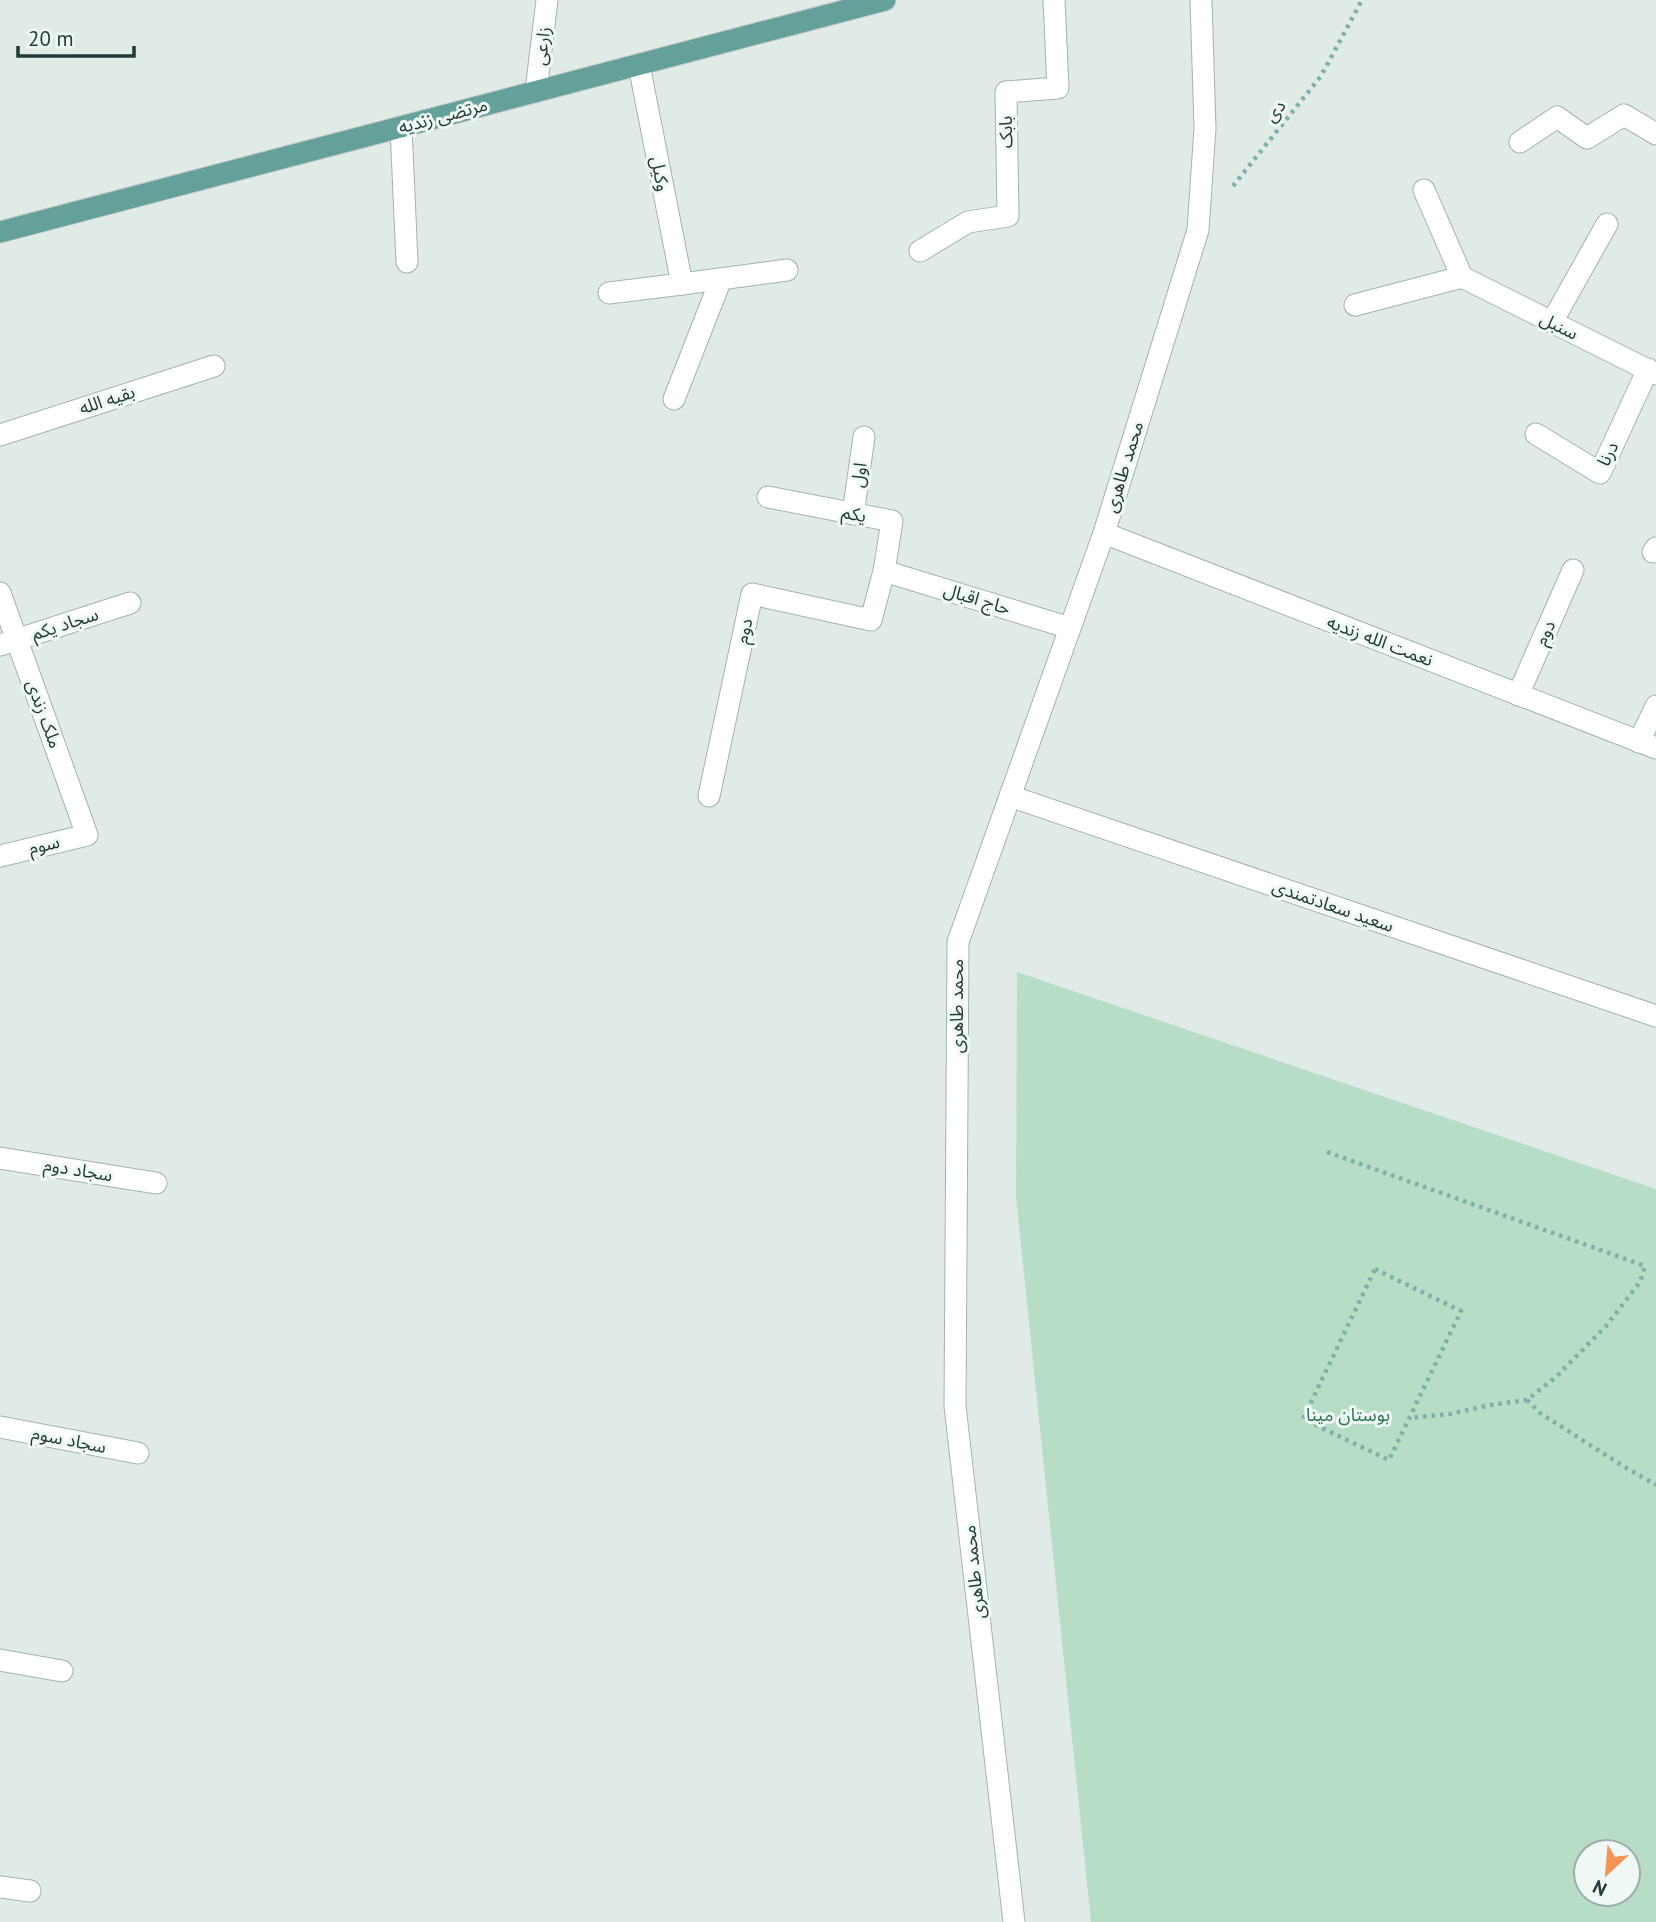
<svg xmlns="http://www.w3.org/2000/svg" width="1656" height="1922" viewBox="0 0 1656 1922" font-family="'PT Sans','Noto Sans Arabic',sans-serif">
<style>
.green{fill:#b8ddc7;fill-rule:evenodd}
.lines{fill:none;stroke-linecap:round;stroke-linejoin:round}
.minor-casing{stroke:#a3b3b0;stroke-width:23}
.major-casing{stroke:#c1c8c7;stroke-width:23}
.path{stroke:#80afa7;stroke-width:4.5;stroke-dasharray:3.5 5;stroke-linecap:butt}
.minor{stroke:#fff;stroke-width:21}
.major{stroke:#64a19a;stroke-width:21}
.labels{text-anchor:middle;stroke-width:6;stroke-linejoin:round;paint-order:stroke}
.street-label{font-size:18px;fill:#213c38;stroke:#f0f8f5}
.park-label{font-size:18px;fill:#2b7351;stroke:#f0f8f5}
</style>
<rect width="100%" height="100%" fill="#e0ebe8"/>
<path class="green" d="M 1017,972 L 1656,1189 L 1656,1922 L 1091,1922 L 1016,1197 ZM 1628,1852 L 1628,1894 L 1586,1894 L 1586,1852 Z"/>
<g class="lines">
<g class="minor-casing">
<g id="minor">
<path d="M 639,65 L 682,284 L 787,270"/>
<path d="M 536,91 L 547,0"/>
<path d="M 401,127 L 407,262"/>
<path d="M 1520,142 L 1557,117 L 1587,138 L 1624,115 L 1656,134"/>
<path d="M 1424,190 L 1462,277"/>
<path d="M 920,251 L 968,222 L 1008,216 L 1006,92 L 1058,88 L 1054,0"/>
<path d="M 609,293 L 682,284"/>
<path d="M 1355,305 L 1462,277 L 1656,374"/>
<path d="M 1552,322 L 1607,224"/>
<path d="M 674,399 L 721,279"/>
<path d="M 1536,434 L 1600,473 L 1648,369"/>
<path d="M 0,435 L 214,366"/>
<path d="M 853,514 L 864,437"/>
<path d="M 1104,533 L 1656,748"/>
<path d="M 1653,552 L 1656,548"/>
<path d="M 884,571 L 1070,628"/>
<path d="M 0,593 L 87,835 L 0,856"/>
<path d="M 0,645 L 130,603"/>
<path d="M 1518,695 L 1573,570"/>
<path d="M 1639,742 L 1656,706"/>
<path d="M 709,796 L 752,594 L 871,620 L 884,571 L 892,521 L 768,497"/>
<path d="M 1010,796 L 1656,1016"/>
<path d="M 0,1158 L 156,1183"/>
<path d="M 0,1427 L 138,1453"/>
<path d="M 0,1660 L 62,1671"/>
<path d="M 0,1887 L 30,1891"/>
<path d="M 1014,1922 L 955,1406 L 958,942 L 1104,533 L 1198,230 L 1205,128 L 1201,0"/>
</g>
</g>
<g class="major-casing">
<path id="major" d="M 0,232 L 885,0"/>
</g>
<g class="path">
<path d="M 1233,186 L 1321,76 L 1362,0"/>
<path d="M 1327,1152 L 1645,1266 L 1640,1282 L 1606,1326 L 1556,1377 L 1527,1400 L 1491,1405 L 1450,1414 L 1409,1418"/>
<path d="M 1375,1269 L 1461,1311 L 1389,1460 L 1303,1419 Z"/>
<path d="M 1527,1400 L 1540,1413 L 1623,1466 L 1656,1485"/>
</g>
<use href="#minor" class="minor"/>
<use href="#major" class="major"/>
</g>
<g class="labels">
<g class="street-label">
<text transform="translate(542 46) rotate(-83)" y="6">زارعی</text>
<text transform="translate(1275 111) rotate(-51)" y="6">دی</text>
<text transform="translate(443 116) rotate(-15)" y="6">مرتضی زندیه</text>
<text transform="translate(1006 132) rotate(-91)" y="6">بابک</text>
<text transform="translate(660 174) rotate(79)" y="6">وکیل</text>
<text transform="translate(1559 326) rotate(26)" y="6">سنبل</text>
<text transform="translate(107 400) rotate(-18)" y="6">بقیه الله</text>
<text transform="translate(1608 454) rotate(-63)" y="6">درنا</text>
<text transform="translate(1124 467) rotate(-73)" y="6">محمد طاهری</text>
<text transform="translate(859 475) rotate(-82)" y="6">اول</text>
<text transform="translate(854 514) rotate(11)" y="6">یکم</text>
<text transform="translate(977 599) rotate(17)" y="6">حاج اقبال</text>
<text transform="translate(65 624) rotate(-18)" y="6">سجاد یکم</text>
<text transform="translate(744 631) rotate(-78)" y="6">دوم</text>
<text transform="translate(1545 633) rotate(-66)" y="6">دوم</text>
<text transform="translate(1380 641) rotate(21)" y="6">نعمت الله زندیه</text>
<text transform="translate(44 714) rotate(70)" y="6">ملک زندی</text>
<text transform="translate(44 845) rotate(-14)" y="6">سوم</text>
<text transform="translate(1333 906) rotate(19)" y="6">سعید سعادتمندی</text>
<text transform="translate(957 1006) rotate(-90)" y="6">محمد طاهری</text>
<text transform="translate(78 1170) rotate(9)" y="6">سجاد دوم</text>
<text transform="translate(69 1440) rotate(11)" y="6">سجاد سوم</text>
<text transform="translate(974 1572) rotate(-96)" y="6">محمد طاهری</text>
</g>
<g class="park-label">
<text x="1348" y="1421">بوستان مینا</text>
</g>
</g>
<g transform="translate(1607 1873) rotate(206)"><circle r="33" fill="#f0f8f5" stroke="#9dada9" stroke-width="2"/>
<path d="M0-5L12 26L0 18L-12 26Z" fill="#f39356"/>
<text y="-10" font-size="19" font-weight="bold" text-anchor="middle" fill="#213c38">N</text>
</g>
<path d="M18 46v10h116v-10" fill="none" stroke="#213c38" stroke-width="3.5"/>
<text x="28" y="46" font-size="21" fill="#213c38" stroke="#f0f8f5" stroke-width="5" paint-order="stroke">20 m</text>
</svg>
